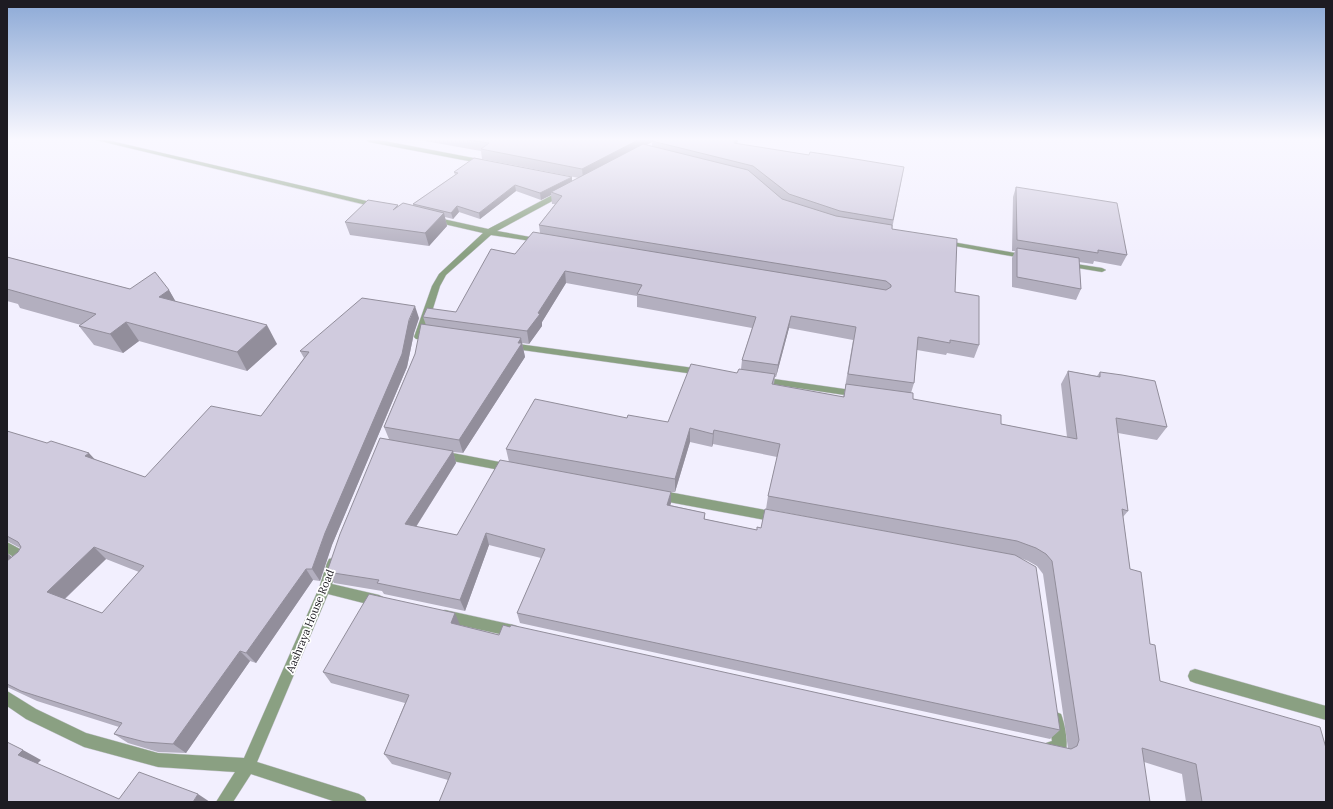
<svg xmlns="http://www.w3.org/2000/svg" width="1333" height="809" viewBox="0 0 1333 809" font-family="Lora,serif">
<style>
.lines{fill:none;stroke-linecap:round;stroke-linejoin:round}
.minor-casing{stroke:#d0cddb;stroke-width:1}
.minor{fill:#8aa082;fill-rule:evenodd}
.wall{fill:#b3afbf;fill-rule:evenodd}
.shaded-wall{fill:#928e9b}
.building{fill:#d0cbde;stroke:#928e9b;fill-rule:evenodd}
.labels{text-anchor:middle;stroke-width:3.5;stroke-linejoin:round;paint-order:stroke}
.street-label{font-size:11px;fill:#1d1b22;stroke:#fff}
</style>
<rect width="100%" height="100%" fill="#f2effe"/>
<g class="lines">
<g class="minor-casing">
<g id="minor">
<path d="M 96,140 L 107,140 L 379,204 L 383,206 L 379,208 Z"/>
<path d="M 366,140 L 379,140 L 484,160 L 487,162 L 484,164 L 369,142 Z"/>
<path d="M 560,191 L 563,191 L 567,193 L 497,231 L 541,239 L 545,241 L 544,243 L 491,235 L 446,275 L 440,286 L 424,337 L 422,339 L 416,339 L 414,337 L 432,286 L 439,274 L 483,233 L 431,221 L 431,217 L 434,217 L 488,229 Z"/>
<path d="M 941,240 L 1027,255 L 1031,257 L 1027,259 L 944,244 L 941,244 Z"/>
<path d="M 1063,262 L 1102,268 L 1106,270 L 1102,272 L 1066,266 L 1063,266 Z"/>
<path d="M 511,343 L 701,369 L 706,372 L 701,375 L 508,348 L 506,346 Z"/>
<path d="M 760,377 L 858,391 L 863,394 L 858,397 L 757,382 L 755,380 Z"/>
<path d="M 442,451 L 510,464 L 514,465 L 515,468 L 514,471 L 510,472 L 442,459 L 438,458 L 437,455 L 438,452 Z"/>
<path d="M 658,490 L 776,512 L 780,514 L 782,517 L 780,520 L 776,522 L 658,500 L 654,498 L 652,495 L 654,492 Z"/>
<path d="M 7,542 L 31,555 L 33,559 L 31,563 L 11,579 L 7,580 L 7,568 L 17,559 L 7,553 Z"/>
<path d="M 333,558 L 337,559 L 339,563 L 332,584 L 379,595 L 383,597 L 385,601 L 383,605 L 379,607 L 328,594 L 257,762 L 359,794 L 364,797 L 367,802 L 336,802 L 251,774 L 233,802 L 216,802 L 235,772 L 158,767 L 84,747 L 26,719 L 7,706 L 7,691 L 36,709 L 86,733 L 158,753 L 244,758 L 319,588 L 327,563 L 329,559 Z"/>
<path d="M 445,610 L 514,625 L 519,627 L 520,631 L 519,635 L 514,637 L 445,622 L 440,620 L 439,616 L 440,612 Z"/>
<path d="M 1195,669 L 1326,706 L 1326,720 L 1195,683 L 1190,681 L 1188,676 L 1190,671 Z"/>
<path d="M 1056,712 L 1061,714 C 1065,724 1069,745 1065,755 L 1060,757 L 1046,753 L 1044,748 L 1046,743 L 1052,741 L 1049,719 L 1051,714 Z"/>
</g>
</g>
<use href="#minor" class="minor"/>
</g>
<g class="wall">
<path d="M 419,140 L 738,140 L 737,144 L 809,155 L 904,167 L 892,229 L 955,292 L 979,345 L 974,358 L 947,353 L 946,355 L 917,350 L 914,383 L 911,393 L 913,399 L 1001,424 L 1067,437 L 1061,384 L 1068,371 L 1097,376 L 1100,372 L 1167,427 L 1157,440 L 1118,433 L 1128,511 L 1123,517 L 1130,569 L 1160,681 L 1326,802 L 1186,802 L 1182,774 L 1144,762 L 448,780 L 392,764 L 384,754 L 405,703 L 331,683 L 323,672 L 460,625 L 499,635 L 1068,748 L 1043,574 L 1037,566 L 1028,561 L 1018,557 L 1060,730 L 1050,739 L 520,623 L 517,613 L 541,558 L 489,545 L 465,611 L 384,594 L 382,591 L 334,583 L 327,572 L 389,439 L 384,427 L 415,354 L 426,325 L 423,317 L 456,312 L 515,254 L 540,233 L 539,225 L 555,204 L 552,204 L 551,195 L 541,200 L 516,191 L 480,219 L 459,212 L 453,219 L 445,217 L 447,226 L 429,246 L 350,235 L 345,222 L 398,205 L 398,206 L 414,206 L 413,204 L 455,175 L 454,172 L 572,181 L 579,178 L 482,159 L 481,151 ZM 652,142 L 652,147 L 646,145 ZM 566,283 L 637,296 L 637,307 L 752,328 L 742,360 L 741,369 L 737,373 L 668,422 L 627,418 L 506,449 L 509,462 L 457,535 L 416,527 L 456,463 L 453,452 L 463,453 L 525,357 L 522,343 L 529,344 L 542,326 L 542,322 ZM 789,328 L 853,340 L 845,387 L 846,387 L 843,397 L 774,384 L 775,377 L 776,377 ZM 690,442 L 712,447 L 713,444 L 777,457 L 768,496 L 766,509 L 1012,555 L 757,530 L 705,519 L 705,513 L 670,505 L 671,503 L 671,492 L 675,492 Z"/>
<path d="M 1016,187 L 1127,255 L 1121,266 L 1094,261 L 1093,264 L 1079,262 L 1081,289 L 1076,300 L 1012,287 L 1012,258 L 1015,251 L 1012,251 L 1013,197 Z"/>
<path d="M 7,257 L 130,289 L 169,290 L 175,301 L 277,344 L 247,371 L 139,341 L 123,353 L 94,345 L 79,326 L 81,325 L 20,308 L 18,304 L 7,301 Z"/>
<path d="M 419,318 L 414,333 L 407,367 L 332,545 L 320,581 L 313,580 L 256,663 L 250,661 L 186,753 L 158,752 L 128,743 L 114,734 L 119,727 L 37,701 L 7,687 L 7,553 L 12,557 L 18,552 L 20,548 L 7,541 L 7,431 L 94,459 L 145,477 L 261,416 L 304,358 L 300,351 ZM 106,559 L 139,572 L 102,613 L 65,599 Z"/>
</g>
<g class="shaded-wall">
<path d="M 638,140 L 656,140 L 652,141 L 652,142 L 583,178 L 582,169 Z"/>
<path d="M 735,140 L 738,140 L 733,152 L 734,143 Z"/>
<path d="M 572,177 L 572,184 L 551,192 L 551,195 L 541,200 L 540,193 Z"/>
<path d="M 515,185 L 516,191 L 480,219 L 479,213 Z"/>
<path d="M 457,206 L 459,212 L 453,219 L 451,213 Z"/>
<path d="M 444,213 L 447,226 L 429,246 L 425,233 Z"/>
<path d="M 565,271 L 566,283 L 542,322 L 542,326 L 529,344 L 527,331 L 538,313 Z"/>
<path d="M 169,290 L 180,309 L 159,297 Z"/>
<path d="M 415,306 L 419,318 L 414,333 L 407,367 L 332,545 L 320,581 L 312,569 L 325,533 Z"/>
<path d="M 791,316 L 789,328 L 776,377 L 778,365 Z"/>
<path d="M 126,322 L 139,341 L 123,353 L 110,334 Z"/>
<path d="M 267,325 L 277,344 L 247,371 L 237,352 Z"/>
<path d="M 521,338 L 525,357 L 463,453 L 459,440 L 518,343 Z"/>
<path d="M 690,428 L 690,442 L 675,492 L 675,479 Z"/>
<path d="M 714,430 L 713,444 L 712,447 L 713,434 Z"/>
<path d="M 453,451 L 456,463 L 410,536 L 405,524 Z"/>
<path d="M 89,453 L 100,465 L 85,456 Z"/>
<path d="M 671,492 L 671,503 L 667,516 L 667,505 Z"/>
<path d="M 486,533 L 489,545 L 465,611 L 460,600 Z"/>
<path d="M 94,547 L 106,559 L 60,603 L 47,592 Z"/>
<path d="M 7,553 L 14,559 L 7,566 Z"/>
<path d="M 306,569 L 313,580 L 256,663 L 246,653 Z"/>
<path d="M 455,613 L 460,625 L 451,623 Z"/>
<path d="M 240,651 L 250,661 L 186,753 L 173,744 Z"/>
<path d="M 23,750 L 41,760 L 36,765 L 18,755 Z"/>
<path d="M 198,794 L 210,802 L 193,802 Z"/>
</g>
<g class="building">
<path d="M 469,140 L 638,140 L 582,169 L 481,149 L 489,143 Z"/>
<path d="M 654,140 L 735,140 L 734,143 L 809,155 L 810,152 L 843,157 L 904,167 L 893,220 L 840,211 L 789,194 L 753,166 L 652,141 Z"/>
<path d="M 643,144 L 748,170 L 782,199 L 836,216 L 892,225 L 892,229 L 957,239 L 955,292 L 979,296 L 979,345 L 950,340 L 950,343 L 918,337 L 914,383 L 848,374 L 856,327 L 791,316 L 778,365 L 742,360 L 756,317 L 637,294 L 642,285 L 565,271 L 538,313 L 540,314 L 527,331 L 423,317 L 427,308 L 456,312 L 491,249 L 515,254 L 533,232 L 886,290 L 891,287 L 891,285 L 886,281 L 539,225 L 562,196 L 551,192 Z"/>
<path d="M 474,158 L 572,177 L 540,193 L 515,185 L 479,213 L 457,206 L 451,213 L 413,204 L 458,173 L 454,172 Z"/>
<path d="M 1016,187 L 1117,203 L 1127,255 L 1098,250 L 1098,253 L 1017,240 Z"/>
<path d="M 368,200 L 398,205 L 393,210 L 403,203 L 444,213 L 425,233 L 345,222 Z"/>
<path d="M 1017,248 L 1079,258 L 1081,289 L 1017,277 Z"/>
<path d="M 7,257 L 130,289 L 155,272 L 169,290 L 159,297 L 267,325 L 237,352 L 126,322 L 110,334 L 79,326 L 96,314 L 7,289 L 7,288 L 8,287 L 7,287 Z"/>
<path d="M 362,298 L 415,306 L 409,320 L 402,354 L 325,533 L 312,569 L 306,569 L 246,653 L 240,651 L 173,744 L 145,742 L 114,734 L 122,723 L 21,691 L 7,684 L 7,561 L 18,552 L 21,547 L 18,542 L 7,536 L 7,431 L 47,443 L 51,441 L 89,453 L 85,456 L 145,477 L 211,406 L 261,416 L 309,352 L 300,351 ZM 94,547 L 144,566 L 102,613 L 47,592 Z"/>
<path d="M 421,324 L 521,338 L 518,343 L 522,343 L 459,440 L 384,427 L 415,354 Z"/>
<path d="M 691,364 L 737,373 L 739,369 L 775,374 L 772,384 L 844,397 L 846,384 L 913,393 L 913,399 L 1001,415 L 1001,424 L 1077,439 L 1068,371 L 1100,377 L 1100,372 L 1122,375 L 1155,381 L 1167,427 L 1116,418 L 1128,511 L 1122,509 L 1130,569 L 1141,572 L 1150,644 L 1155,645 L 1160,681 L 1320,727 L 1326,748 L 1326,802 L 1202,802 L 1196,764 L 1142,748 L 1150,802 L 439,802 L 451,773 L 384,754 L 409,695 L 323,672 L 369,594 L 455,613 L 451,623 L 499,635 L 503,625 L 510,627 L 511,625 L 1071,749 L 1077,746 L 1079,740 L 1052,561 L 1046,554 L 1036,548 L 1017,541 L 768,496 L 780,444 L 714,430 L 713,434 L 690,428 L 675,479 L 506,449 L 535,399 L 627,418 L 628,415 L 668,422 Z"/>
<path d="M 380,438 L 453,451 L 405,524 L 457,535 L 500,460 L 671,492 L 667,505 L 705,513 L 704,519 L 757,530 L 757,527 L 761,528 L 765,509 L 1015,555 L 1036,567 L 1060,730 L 517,613 L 545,549 L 486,533 L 460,600 L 377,583 L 379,580 L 327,572 L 340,534 Z"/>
<path d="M 7,742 L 23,750 L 18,755 L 119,799 L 139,772 L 198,794 L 193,802 L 7,802 Z"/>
</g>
<linearGradient id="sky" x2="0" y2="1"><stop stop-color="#8ca9d6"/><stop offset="0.55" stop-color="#f9f8ff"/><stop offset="1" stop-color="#f9f8ff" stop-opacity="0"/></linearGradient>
<rect width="1333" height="253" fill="url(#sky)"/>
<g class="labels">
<g class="street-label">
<text transform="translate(310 621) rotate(-68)" y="4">Aashraya House Road</text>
</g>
</g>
<rect width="1333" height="809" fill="none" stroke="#1d1b22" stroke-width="16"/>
</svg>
